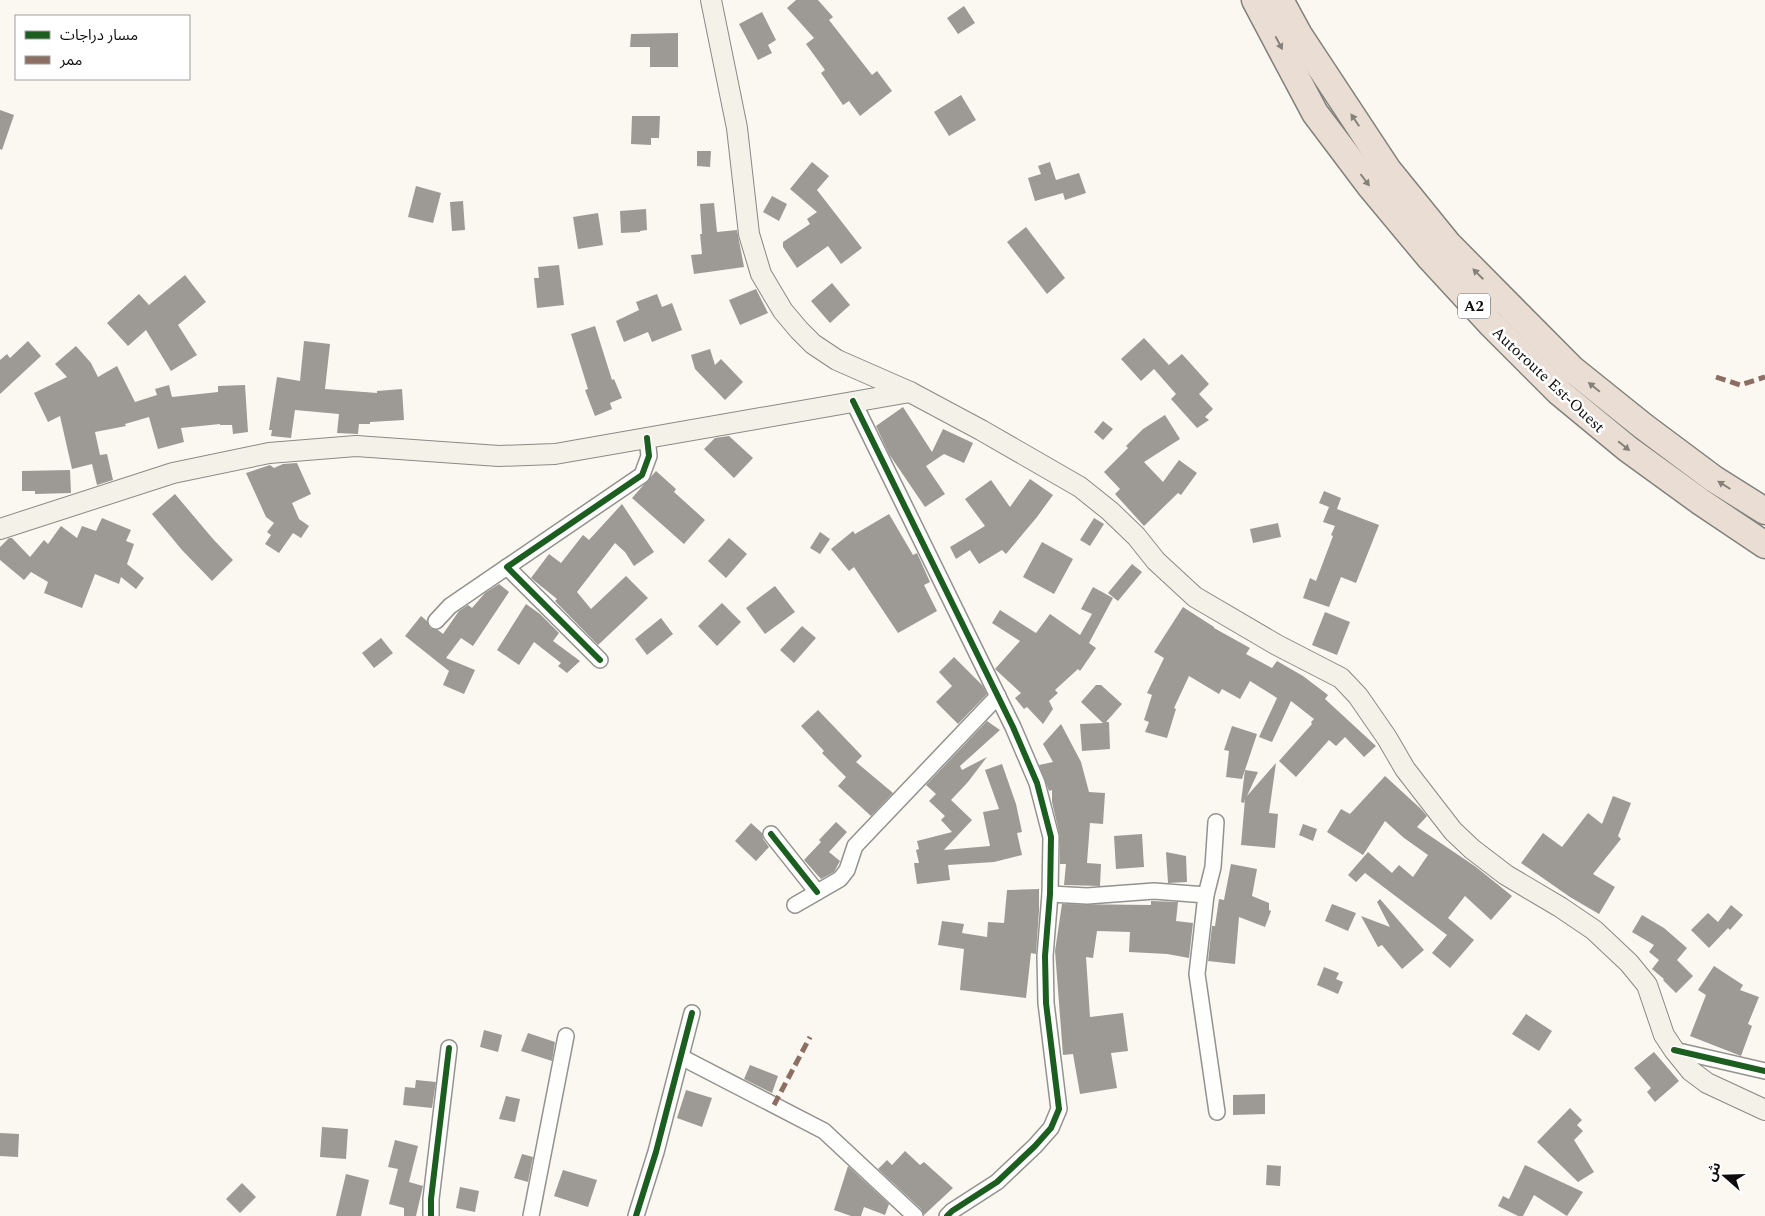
<svg xmlns="http://www.w3.org/2000/svg" width="1765" height="1216" viewBox="0 0 1765 1216" font-family="Spectral,'Noto Sans Arabic',serif">
<style>
.building{fill:#9d9a96}
.lines{fill:none;stroke-linecap:round;stroke-linejoin:round}
.street-casing{stroke:#93928f;stroke-width:18}
.secondary-casing{stroke:#8a8985;stroke-width:22}
.highway-casing{stroke:#80807c;stroke-width:29}
.street{stroke:#fefefd;stroke-width:15}
.secondary{stroke:#f4f2e8;stroke-width:20}
.highway{stroke:#eaded4;stroke-width:26}
.quiet{stroke:#8d6e63;stroke-width:5;stroke-dasharray:10 5;stroke-linecap:butt}
.cycleway-casing{stroke:#fff;stroke-width:9}
.cycleway{stroke:#1b5e20;stroke-width:6}
.oneway{fill:#86807a}
.labels{text-anchor:middle;stroke-width:5;stroke-linejoin:round;paint-order:stroke}
.shield{fill:#fff;stroke:#555;stroke-width:1}
.shield-label{font-size:15px;font-weight:bold;fill:#0c0c0c}
.street-label{font-size:16px;fill:#0c0c0c;stroke:#fff}
</style>
<rect width="100%" height="100%" fill="#faf8f0"/>
<g class="building">
<path d="M 796,0 L 818,0 L 833,17 L 829,20 L 872,75 L 877,71 L 892,91 L 860,116 L 849,101 L 843,105 L 821,73 L 825,70 L 806,44 L 814,38 L 787,8 Z"/>
<path d="M 964,6 L 975,23 L 958,34 L 947,18 Z"/>
<path d="M 762,12 L 776,40 L 768,45 L 772,53 L 758,60 L 739,24 Z"/>
<path d="M 678,33 L 678,67 L 650,67 L 650,47 L 630,47 L 631,34 Z"/>
<path d="M 961,95 L 976,120 L 949,136 L 934,112 Z"/>
<path d="M 0,110 L 14,115 L 2,150 L 0,149 Z"/>
<path d="M 632,116 L 660,116 L 659,138 L 651,138 L 651,145 L 631,144 Z"/>
<path d="M 697,151 L 711,151 L 710,167 L 697,166 Z"/>
<path d="M 812,162 L 829,176 L 817,190 L 862,248 L 841,264 L 828,246 L 797,268 L 783,247 L 783,242 L 810,224 L 807,219 L 817,212 L 790,189 Z"/>
<path d="M 1050,162 L 1056,180 L 1079,173 L 1086,193 L 1065,200 L 1063,193 L 1035,201 L 1028,178 L 1041,174 L 1038,166 Z"/>
<path d="M 416,186 L 441,193 L 433,223 L 408,217 Z"/>
<path d="M 772,196 L 787,204 L 779,221 L 763,212 Z"/>
<path d="M 463,201 L 465,230 L 452,231 L 450,202 Z"/>
<path d="M 714,203 L 717,232 L 737,230 L 744,267 L 694,274 L 691,255 L 702,254 L 700,234 L 702,234 L 700,204 Z"/>
<path d="M 646,209 L 647,230 L 640,231 L 640,232 L 621,233 L 620,211 Z"/>
<path d="M 598,213 L 603,245 L 578,249 L 573,217 Z"/>
<path d="M 1026,227 L 1065,278 L 1047,294 L 1007,242 Z"/>
<path d="M 559,265 L 564,305 L 537,308 L 534,278 L 539,278 L 538,267 Z"/>
<path d="M 185,275 L 206,302 L 178,325 L 197,355 L 171,371 L 146,330 L 128,346 L 107,323 L 139,294 L 149,305 Z"/>
<path d="M 832,283 L 850,305 L 830,323 L 811,301 Z"/>
<path d="M 756,289 L 768,313 L 740,325 L 729,300 Z"/>
<path d="M 657,294 L 662,307 L 672,303 L 682,330 L 652,342 L 648,332 L 624,342 L 616,321 L 639,310 L 636,302 Z"/>
<path d="M 595,326 L 612,380 L 614,379 L 622,398 L 610,403 L 612,409 L 595,416 L 585,390 L 588,389 L 571,334 Z"/>
<path d="M 1144,338 L 1169,365 L 1182,354 L 1209,384 L 1199,394 L 1213,409 L 1205,417 L 1209,420 L 1197,428 L 1171,399 L 1176,394 L 1154,369 L 1141,381 L 1121,359 Z"/>
<path d="M 28,341 L 41,356 L 0,394 L 0,360 L 7,354 L 10,358 Z"/>
<path d="M 304,341 L 330,344 L 325,389 L 377,393 L 377,391 L 402,389 L 404,420 L 370,422 L 370,424 L 359,424 L 358,434 L 337,433 L 339,414 L 295,410 L 291,438 L 271,436 L 272,430 L 269,430 L 277,377 L 300,381 Z"/>
<path d="M 76,346 L 91,363 L 98,377 L 117,366 L 135,402 L 157,395 L 155,389 L 169,385 L 172,397 L 218,392 L 218,386 L 245,385 L 248,432 L 233,434 L 232,425 L 220,425 L 220,424 L 181,428 L 184,442 L 158,449 L 149,417 L 125,424 L 126,426 L 95,432 L 100,455 L 107,454 L 113,480 L 97,485 L 92,464 L 72,469 L 60,416 L 48,422 L 34,393 L 67,377 L 55,364 Z"/>
<path d="M 710,349 L 715,365 L 721,359 L 743,382 L 725,400 L 695,369 L 691,355 Z"/>
<path d="M 903,407 L 932,452 L 943,429 L 973,443 L 964,463 L 944,454 L 926,466 L 945,494 L 925,507 L 889,454 L 876,426 Z"/>
<path d="M 1165,415 L 1180,439 L 1144,462 L 1163,482 L 1179,460 L 1197,473 L 1181,495 L 1178,493 L 1144,526 L 1115,494 L 1120,489 L 1104,472 L 1128,448 L 1126,446 L 1143,429 Z"/>
<path d="M 1103,421 L 1113,429 L 1103,440 L 1094,432 Z"/>
<path d="M 729,436 L 753,458 L 734,478 L 704,449 L 715,438 Z"/>
<path d="M 297,463 L 311,494 L 292,503 L 299,519 L 309,526 L 301,538 L 293,533 L 279,553 L 265,544 L 271,535 L 267,532 L 274,523 L 266,517 L 246,473 L 270,465 L 274,468 L 283,464 Z"/>
<path d="M 70,470 L 71,493 L 35,494 L 35,491 L 22,491 L 22,471 Z"/>
<path d="M 656,471 L 676,489 L 674,492 L 705,520 L 684,544 L 632,498 Z"/>
<path d="M 1030,479 L 1053,495 L 1037,517 L 1006,554 L 1002,550 L 979,564 L 970,550 L 956,559 L 950,547 L 985,526 L 965,499 L 991,480 L 1010,507 Z"/>
<path d="M 1324,491 L 1341,498 L 1337,509 L 1379,525 L 1356,583 L 1341,577 L 1329,607 L 1303,598 L 1310,578 L 1316,581 L 1333,536 L 1331,535 L 1335,526 L 1323,522 L 1329,507 L 1319,503 Z"/>
<path d="M 175,494 L 213,539 L 233,560 L 212,581 L 182,550 L 152,514 Z"/>
<path d="M 622,504 L 654,552 L 634,566 L 625,552 L 615,543 L 577,592 L 591,609 L 626,576 L 648,598 L 598,645 L 555,601 L 557,599 L 531,578 L 549,554 L 561,563 L 583,535 L 589,540 Z"/>
<path d="M 889,514 L 913,555 L 917,553 L 930,582 L 924,585 L 937,611 L 898,633 L 854,567 L 849,571 L 831,549 L 853,531 L 855,534 Z"/>
<path d="M 102,518 L 131,530 L 126,541 L 134,544 L 127,564 L 144,578 L 136,589 L 121,577 L 119,584 L 95,574 L 82,608 L 44,593 L 48,582 L 31,572 L 24,580 L 0,560 L 0,547 L 9,538 L 12,538 L 30,557 L 44,540 L 48,544 L 61,526 L 77,538 L 82,526 L 96,531 Z"/>
<path d="M 1094,518 L 1104,524 L 1090,546 L 1080,540 Z"/>
<path d="M 1278,523 L 1281,537 L 1253,543 L 1250,529 Z"/>
<path d="M 820,532 L 830,539 L 820,554 L 810,548 Z"/>
<path d="M 729,538 L 747,554 L 726,578 L 708,561 Z"/>
<path d="M 1042,542 L 1073,559 L 1054,594 L 1023,577 Z"/>
<path d="M 1132,564 L 1142,572 L 1118,601 L 1108,593 Z"/>
<path d="M 499,584 L 509,592 L 473,646 L 461,638 L 446,658 L 475,670 L 464,694 L 443,685 L 449,671 L 405,636 L 421,616 L 427,621 L 430,628 L 438,630 L 443,634 L 459,611 L 468,605 L 472,608 L 485,593 Z"/>
<path d="M 775,586 L 795,612 L 765,634 L 746,608 Z"/>
<path d="M 1093,587 L 1113,598 L 1089,643 L 1096,648 L 1080,671 L 1078,669 L 1055,690 L 1058,693 L 1049,701 L 1053,709 L 1043,724 L 1027,707 L 1024,709 L 1015,698 L 1021,693 L 995,669 L 1020,641 L 992,623 L 1000,610 L 1036,633 L 1050,614 L 1080,635 L 1092,614 L 1081,609 Z"/>
<path d="M 722,603 L 741,622 L 717,646 L 698,626 Z"/>
<path d="M 526,604 L 540,614 L 559,633 L 553,641 L 580,661 L 567,673 L 558,666 L 561,663 L 534,642 L 519,665 L 497,650 Z"/>
<path d="M 1183,607 L 1214,627 L 1214,628 L 1250,648 L 1246,654 L 1272,668 L 1277,661 L 1303,676 L 1328,695 L 1325,699 L 1376,746 L 1364,757 L 1345,737 L 1336,746 L 1329,740 L 1296,777 L 1279,761 L 1312,724 L 1311,722 L 1314,719 L 1291,701 L 1272,742 L 1259,737 L 1277,698 L 1250,681 L 1240,699 L 1222,689 L 1219,694 L 1189,676 L 1174,708 L 1176,709 L 1167,738 L 1145,732 L 1149,722 L 1144,720 L 1152,695 L 1147,693 L 1164,658 L 1154,652 Z"/>
<path d="M 1325,612 L 1350,622 L 1337,655 L 1312,645 Z"/>
<path d="M 661,618 L 673,634 L 647,655 L 635,639 Z"/>
<path d="M 802,626 L 816,638 L 794,663 L 780,650 Z"/>
<path d="M 381,638 L 393,653 L 374,668 L 362,653 Z"/>
<path d="M 954,657 L 983,686 L 987,694 L 958,724 L 936,702 L 952,686 L 939,672 Z"/>
<path d="M 1096,685 L 1101,685 L 1122,704 L 1106,722 L 1109,722 L 1110,749 L 1082,751 L 1080,724 L 1103,723 L 1081,702 Z"/>
<path d="M 818,710 L 862,756 L 856,762 L 893,793 L 871,816 L 838,786 L 846,777 L 822,753 L 824,751 L 801,726 Z"/>
<path d="M 987,721 L 1000,730 L 960,766 L 962,770 L 987,757 L 968,782 L 951,800 L 972,820 L 944,850 L 990,846 L 983,812 L 999,809 L 985,770 L 1002,764 L 1016,804 L 1022,832 L 1017,833 L 1022,855 L 994,862 L 948,865 L 950,880 L 917,884 L 914,863 L 919,863 L 916,850 L 919,849 L 917,841 L 952,832 L 941,820 L 945,816 L 929,801 L 936,794 L 926,785 Z"/>
<path d="M 1061,724 L 1081,762 L 1089,792 L 1105,793 L 1103,824 L 1090,823 L 1087,863 L 1101,864 L 1100,886 L 1064,885 L 1066,864 L 1060,864 L 1060,837 L 1052,802 L 1052,790 L 1049,791 L 1039,765 L 1053,762 L 1043,744 Z"/>
<path d="M 1232,726 L 1257,734 L 1242,779 L 1226,777 L 1229,751 L 1224,750 Z"/>
<path d="M 1276,763 L 1269,813 L 1278,814 L 1275,848 L 1241,845 L 1245,799 L 1244,803 L 1241,802 L 1245,770 L 1258,772 L 1247,796 Z"/>
<path d="M 1385,776 L 1421,809 L 1427,816 L 1417,827 L 1476,867 L 1512,896 L 1491,920 L 1465,896 L 1448,918 L 1474,940 L 1450,968 L 1432,953 L 1447,935 L 1365,873 L 1356,882 L 1348,875 L 1368,852 L 1392,873 L 1399,865 L 1413,877 L 1428,855 L 1404,838 L 1385,821 L 1363,855 L 1327,832 L 1341,809 L 1350,814 Z"/>
<path d="M 1613,796 L 1631,803 L 1618,836 L 1621,839 L 1593,874 L 1615,887 L 1599,914 L 1570,897 L 1521,863 L 1543,833 L 1562,847 L 1588,813 L 1602,824 Z"/>
<path d="M 836,822 L 847,832 L 829,852 L 840,861 L 834,872 L 821,879 L 804,860 L 821,842 L 819,840 Z"/>
<path d="M 751,823 L 762,833 L 763,839 L 769,847 L 756,861 L 735,841 Z"/>
<path d="M 1303,824 L 1317,829 L 1313,841 L 1299,835 Z"/>
<path d="M 1142,834 L 1144,867 L 1116,869 L 1114,836 Z"/>
<path d="M 1166,852 L 1186,856 L 1187,882 L 1168,883 Z"/>
<path d="M 1231,864 L 1257,869 L 1252,896 L 1269,903 L 1269,910 L 1271,911 L 1265,927 L 1239,917 L 1235,964 L 1208,961 L 1212,926 L 1215,926 L 1219,899 L 1224,900 Z"/>
<path d="M 1039,889 L 1039,911 L 1036,954 L 1031,953 L 1026,998 L 960,990 L 964,949 L 938,945 L 942,921 L 964,924 L 962,933 L 987,937 L 988,922 L 1004,923 L 1007,890 Z"/>
<path d="M 1380,899 L 1424,950 L 1402,969 L 1382,945 L 1378,947 L 1361,916 L 1390,927 L 1377,902 Z"/>
<path d="M 1151,901 L 1178,902 L 1176,921 L 1193,923 L 1189,958 L 1167,954 L 1129,952 L 1130,932 L 1097,931 L 1093,958 L 1086,957 L 1090,1017 L 1123,1013 L 1128,1051 L 1111,1053 L 1117,1088 L 1080,1094 L 1073,1054 L 1063,1055 L 1055,951 L 1062,904 L 1151,905 Z"/>
<path d="M 1332,904 L 1356,913 L 1348,931 L 1325,921 Z"/>
<path d="M 1731,905 L 1743,915 L 1730,930 L 1728,928 L 1709,948 L 1691,930 L 1708,913 L 1718,922 Z"/>
<path d="M 1642,915 L 1664,928 L 1687,948 L 1677,960 L 1693,976 L 1676,993 L 1663,980 L 1664,979 L 1652,969 L 1659,960 L 1649,952 L 1654,945 L 1632,932 Z"/>
<path d="M 1714,966 L 1743,985 L 1740,990 L 1759,997 L 1748,1024 L 1752,1026 L 1741,1056 L 1690,1036 L 1706,995 L 1698,990 Z"/>
<path d="M 1324,967 L 1339,973 L 1336,979 L 1343,982 L 1338,994 L 1317,985 Z"/>
<path d="M 1526,1014 L 1552,1031 L 1539,1051 L 1512,1034 Z"/>
<path d="M 484,1030 L 502,1035 L 498,1052 L 480,1047 Z"/>
<path d="M 528,1033 L 555,1042 L 552,1061 L 521,1051 Z"/>
<path d="M 1654,1052 L 1679,1081 L 1655,1102 L 1647,1092 L 1651,1088 L 1634,1068 Z"/>
<path d="M 750,1065 L 778,1076 L 772,1093 L 744,1079 Z"/>
<path d="M 416,1080 L 436,1082 L 432,1108 L 403,1105 L 405,1087 L 415,1088 Z"/>
<path d="M 686,1090 L 712,1098 L 702,1127 L 677,1118 Z"/>
<path d="M 1265,1094 L 1265,1114 L 1233,1115 L 1233,1095 Z"/>
<path d="M 506,1096 L 520,1099 L 515,1122 L 499,1119 Z"/>
<path d="M 1570,1108 L 1582,1120 L 1577,1125 L 1583,1131 L 1574,1140 L 1594,1172 L 1578,1182 L 1537,1142 Z"/>
<path d="M 322,1127 L 348,1129 L 346,1159 L 320,1157 Z"/>
<path d="M 0,1133 L 19,1134 L 18,1157 L 0,1156 Z"/>
<path d="M 395,1140 L 418,1146 L 409,1182 L 423,1186 L 416,1216 L 404,1216 L 404,1208 L 389,1204 L 398,1169 L 388,1167 Z"/>
<path d="M 905,1151 L 920,1165 L 924,1162 L 953,1188 L 924,1215 L 921,1209 L 878,1169 L 887,1160 L 892,1165 Z"/>
<path d="M 522,1154 L 533,1157 L 528,1182 L 514,1178 Z"/>
<path d="M 1267,1165 L 1281,1166 L 1280,1186 L 1266,1185 Z"/>
<path d="M 1525,1165 L 1583,1192 L 1567,1216 L 1534,1195 L 1523,1216 L 1518,1216 L 1498,1206 L 1503,1196 L 1509,1199 Z"/>
<path d="M 848,1166 L 889,1204 L 885,1215 L 864,1207 L 861,1216 L 851,1216 L 834,1210 Z"/>
<path d="M 563,1170 L 597,1180 L 588,1207 L 554,1196 Z"/>
<path d="M 346,1174 L 369,1180 L 361,1216 L 336,1216 Z"/>
<path d="M 242,1183 L 256,1197 L 240,1213 L 226,1199 Z"/>
<path d="M 460,1187 L 479,1191 L 475,1212 L 456,1208 Z"/>
</g>
<g class="lines">
<g class="street-casing">
<g id="street">
<path d="M 853,401 L 1013,727 L 1037,783 L 1051,837 L 1050,894 L 1045,956 L 1046,1003 L 1059,1109 L 1051,1128 L 1035,1146 L 997,1182 L 952,1211 L 947,1216"/>
<path d="M 436,621 L 450,606 L 507,567"/>
<path d="M 600,660 L 507,567 L 642,475 L 649,456 L 647,438"/>
<path d="M 1216,822 L 1213,867 L 1206,895 L 1197,974 L 1217,1112"/>
<path d="M 771,834 L 817,892"/>
<path d="M 1050,894 L 1087,896 L 1154,891 L 1206,895"/>
<path d="M 795,905 L 840,879 L 847,870 L 855,846 L 998,696"/>
<path d="M 1674,1050 L 1765,1071"/>
<path d="M 681,1057 L 824,1131 L 915,1216"/>
<path d="M 431,1216 L 431,1199 L 449,1048"/>
<path d="M 531,1216 L 566,1036"/>
<path d="M 636,1216 L 656,1152 L 692,1013"/>
</g>
</g>
<g class="secondary-casing">
<g id="secondary">
<path d="M 711,0 L 737,128 L 749,234 L 761,274 L 783,311 L 799,330 L 813,344 L 837,360 L 910,392 L 981,430 L 1080,487 L 1110,511 L 1136,536 L 1156,561 L 1195,597 L 1277,645 L 1341,678 L 1358,696 L 1387,738 L 1405,769 L 1453,831 L 1472,849 L 1506,875 L 1560,907 L 1594,930 L 1629,963 L 1647,985 L 1664,1035 L 1674,1050 L 1691,1071 L 1707,1083 L 1765,1110"/>
<path d="M 0,529 L 173,473 L 269,453 L 356,446 L 499,456 L 555,454 L 910,392"/>
</g>
</g>
<g class="highway-casing">
<g id="highway">
<path d="M 1255,0 L 1315,113 L 1370,186 L 1430,258 L 1490,323 L 1559,392 L 1628,449 L 1701,502 L 1765,545"/>
<path d="M 1280,0 L 1299,35 L 1388,170 L 1448,244 L 1572,369 L 1643,426 L 1714,479 L 1765,511"/>
</g>
</g>
<use href="#street" class="street"/>
<use href="#secondary" class="secondary"/>
<use href="#highway" class="highway"/>
<g class="quiet">
<path d="M 1716,377 L 1740,385 L 1765,377"/>
<path d="M 774,1105 L 810,1037"/>
</g>
<g class="cycleway-casing">
<g id="cycleway">
<path d="M 853,401 L 1013,727 L 1037,783 L 1051,837 L 1050,894 L 1045,956 L 1046,1003 L 1059,1109 L 1051,1128 L 1035,1146 L 997,1182 L 952,1211 L 947,1216"/>
<path d="M 600,660 L 507,567 L 642,475 L 649,456 L 647,438"/>
<path d="M 771,834 L 817,892"/>
<path d="M 1674,1050 L 1765,1071"/>
<path d="M 431,1216 L 431,1199 L 449,1048"/>
<path d="M 636,1216 L 656,1152 L 692,1013"/>
</g>
</g>
<use href="#cycleway" class="cycleway"/>
</g>
<defs><path id="oneway-solid" d="M-6-.8H1V-3.2L6.5 0L1 3.2V.8H-6Z" transform="scale(1.25)"/></defs>
<g class="oneway">
<use href="#oneway-solid" transform="translate(1279 43) rotate(62)"/>
<use href="#oneway-solid" transform="translate(1355 120) rotate(-124)"/>
<use href="#oneway-solid" transform="translate(1365 180) rotate(53)"/>
<use href="#oneway-solid" transform="translate(1478 274) rotate(-135)"/>
<use href="#oneway-solid" transform="translate(1594 387) rotate(-141)"/>
<use href="#oneway-solid" transform="translate(1624 446) rotate(39)"/>
<use href="#oneway-solid" transform="translate(1724 485) rotate(-148)"/>
</g>
<g class="labels">
<rect class="shield" x="1458" y="293.5" width="32" height="25" rx="4"/>
<g class="shield-label">
<text x="1474" y="311">A2</text>
</g>
<g class="street-label">
<text transform="translate(1549 379) rotate(43)" y="6">Autoroute Est-Ouest</text>
</g>
</g>
<rect x="15" y="15" width="175" height="65" fill="#ffffff" stroke="#9e9e9e"/>
<rect x="25" y="31" width="25" height="8" fill="#1b5e20" stroke="#9e9e9e"/>
<text x="60" y="40" font-size="15" fill="#0c0c0c">مسار دراجات</text>
<rect x="25" y="56" width="25" height="8" fill="#8d6e63" stroke="#9e9e9e"/>
<text x="60" y="65" font-size="15" fill="#0c0c0c">ممر</text>
<g transform="translate(1725 1176) rotate(290)" stroke="#ffffff" stroke-width="4" paint-order="stroke">
<path d="M0-4L9 19L0 12L-9 19Z" fill="#0c0c0c"/>
<text y="-8" font-size="14" font-weight="bold" text-anchor="middle" fill="#0c0c0c">ش</text>
</g>
</svg>
